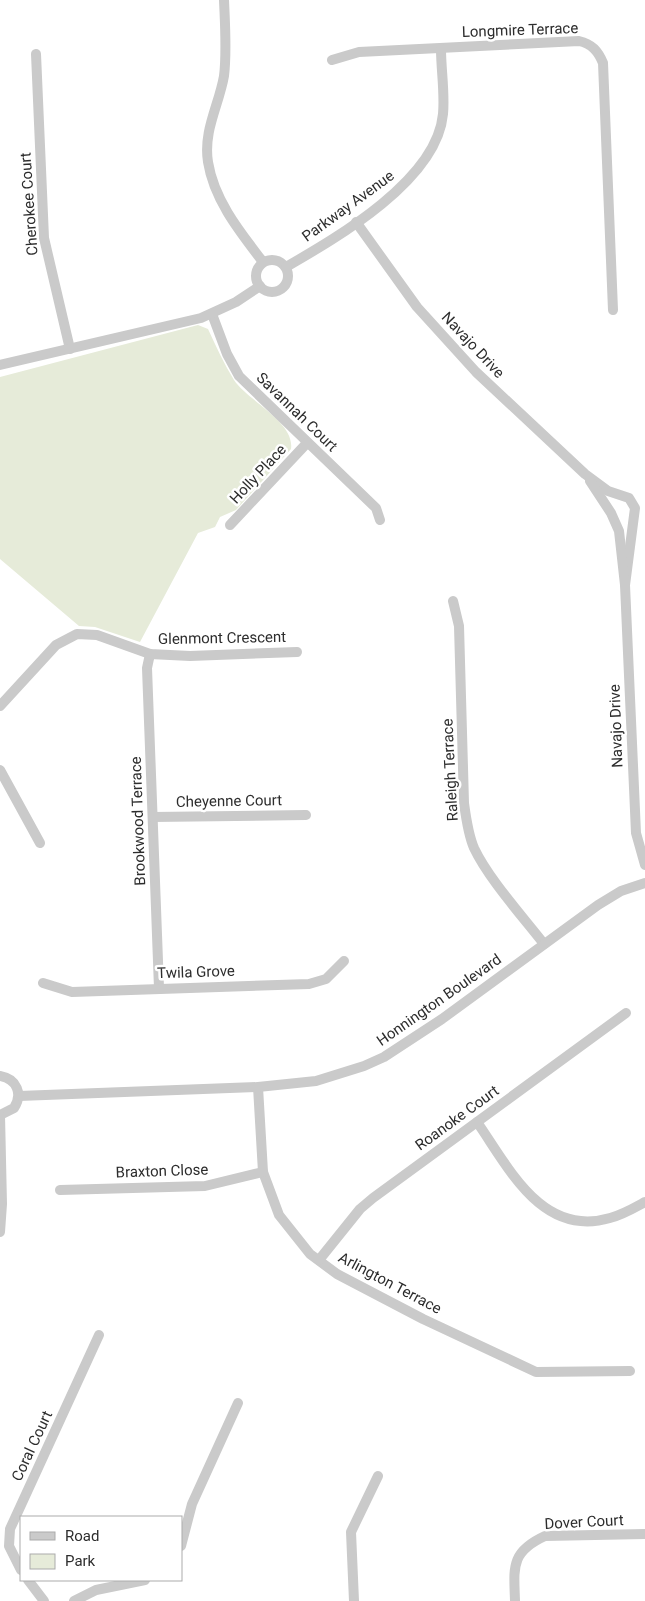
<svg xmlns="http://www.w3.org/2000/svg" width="645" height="1601" viewBox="0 0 645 1601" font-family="Roboto,sans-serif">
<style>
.green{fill:#e6ebd9}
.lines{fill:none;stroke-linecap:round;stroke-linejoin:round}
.minor{stroke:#cacaca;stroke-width:10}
.labels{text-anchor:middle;stroke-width:5;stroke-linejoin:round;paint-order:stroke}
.street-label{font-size:15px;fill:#2d2d2d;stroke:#fff}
</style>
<rect width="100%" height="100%" fill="#fff"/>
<path class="green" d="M 198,325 L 208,329 C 216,346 224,364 234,380 C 248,401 295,422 291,449 L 236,510 L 220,517 L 215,527 L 198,533 L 140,642 L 95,627 L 79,626 L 0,559 L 0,377 Z"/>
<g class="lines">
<g class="minor">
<path d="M 224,0 C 225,25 227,52 224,76 C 219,105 203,131 208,162 C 214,200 240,232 263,262"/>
<path d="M 36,54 L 44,238 L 70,349"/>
<path d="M 332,60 L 359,52 L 579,41 C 592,44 598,51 603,63 L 613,310"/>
<path d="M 356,222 L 417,307 L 476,372 L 585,474 L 608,491 L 629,498 L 635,508 L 625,585"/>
<circle cx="272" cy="276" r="16"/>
<path d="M 286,267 C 338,237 437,180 443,114 C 445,93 441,70 441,49"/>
<path d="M 212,314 L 227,354 L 239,376 L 376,508 L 380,520"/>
<path d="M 0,365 L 201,318 L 236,302 L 260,286"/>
<path d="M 590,481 L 611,513 L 619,531 L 625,585 L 636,833 L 645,865"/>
<path d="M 230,525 L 307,443"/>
<path d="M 453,601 L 459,626 L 464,803 C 466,818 468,834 474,848 C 488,878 523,917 544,944"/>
<path d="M 150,654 L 147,668 L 159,988"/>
<path d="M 0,706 L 56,645 L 77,634 L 97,635 L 150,654 L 190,656 L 297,652"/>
<path d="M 0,770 L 40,843"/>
<path d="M 153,817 L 306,815"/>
<path d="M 43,983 L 72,992 L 309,984 L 326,979 L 344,961"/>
<path d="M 0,1076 C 17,1079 23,1094 14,1108 L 0,1115"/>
<path d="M 258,1087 L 263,1172 L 279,1215 L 310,1254 L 337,1274 L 423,1319 L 536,1372 L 630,1371"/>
<path d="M 19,1096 L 258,1087 L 316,1081 L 364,1066 L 384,1057 L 442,1019 L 598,905 L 621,891 L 645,883"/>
<path d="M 477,1122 C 509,1168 542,1238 610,1218 C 622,1215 634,1208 645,1202"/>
<path d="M 60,1190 L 205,1186 L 263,1172"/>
<path d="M 0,1232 L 2,1204 L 0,1115"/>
<path d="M 319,1260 L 360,1209 L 373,1198 L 626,1013"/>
<path d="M 181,1546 L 192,1504 L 238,1403"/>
<path d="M 21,1570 L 9,1546 L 10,1529 L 99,1335"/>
<path d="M 28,1580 L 44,1601"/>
<path d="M 74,1601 L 96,1590 L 145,1580"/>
<path d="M 354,1601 L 351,1532 L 378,1476"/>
<path d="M 515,1601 C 514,1568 510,1552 545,1536 L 645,1534"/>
</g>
</g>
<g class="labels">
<g class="street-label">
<text transform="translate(520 30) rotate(-2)" y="5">Longmire Terrace</text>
<text transform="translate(29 204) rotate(-94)" y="5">Cherokee Court</text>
<text transform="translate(348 206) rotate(-36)" y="5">Parkway Avenue</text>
<text transform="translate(473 345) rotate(47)" y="5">Navajo Drive</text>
<text transform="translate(297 412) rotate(44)" y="5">Savannah Court</text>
<text transform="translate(258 474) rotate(-47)" y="5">Holly Place</text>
<text transform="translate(222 638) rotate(-1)" y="5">Glenmont Crescent</text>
<text transform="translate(616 726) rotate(-92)" y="5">Navajo Drive</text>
<text transform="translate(450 770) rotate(-93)" y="5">Raleigh Terrace</text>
<text transform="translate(229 801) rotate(-1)" y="5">Cheyenne Court</text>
<text transform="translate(138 821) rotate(-92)" y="5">Brookwood Terrace</text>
<text transform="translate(196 972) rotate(-2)" y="5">Twila Grove</text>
<text transform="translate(439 1000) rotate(-35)" y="5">Honnington Boulevard</text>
<text transform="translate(457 1118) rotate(-36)" y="5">Roanoke Court</text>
<text transform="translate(162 1171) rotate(-2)" y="5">Braxton Close</text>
<text transform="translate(390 1283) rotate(28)" y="5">Arlington Terrace</text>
<text transform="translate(32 1446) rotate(-65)" y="5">Coral Court</text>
<text transform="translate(584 1522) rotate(-3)" y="5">Dover Court</text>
</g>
</g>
<rect x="20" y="1516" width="162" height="65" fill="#ffffff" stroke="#ababab"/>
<rect x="30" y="1532" width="25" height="8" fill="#cacaca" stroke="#ababab"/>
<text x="65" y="1541" font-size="15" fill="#2d2d2d">Road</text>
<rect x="30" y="1554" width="25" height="15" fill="#e6ebd9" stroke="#ababab"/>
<text x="65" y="1566" font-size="15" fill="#2d2d2d">Park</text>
</svg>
